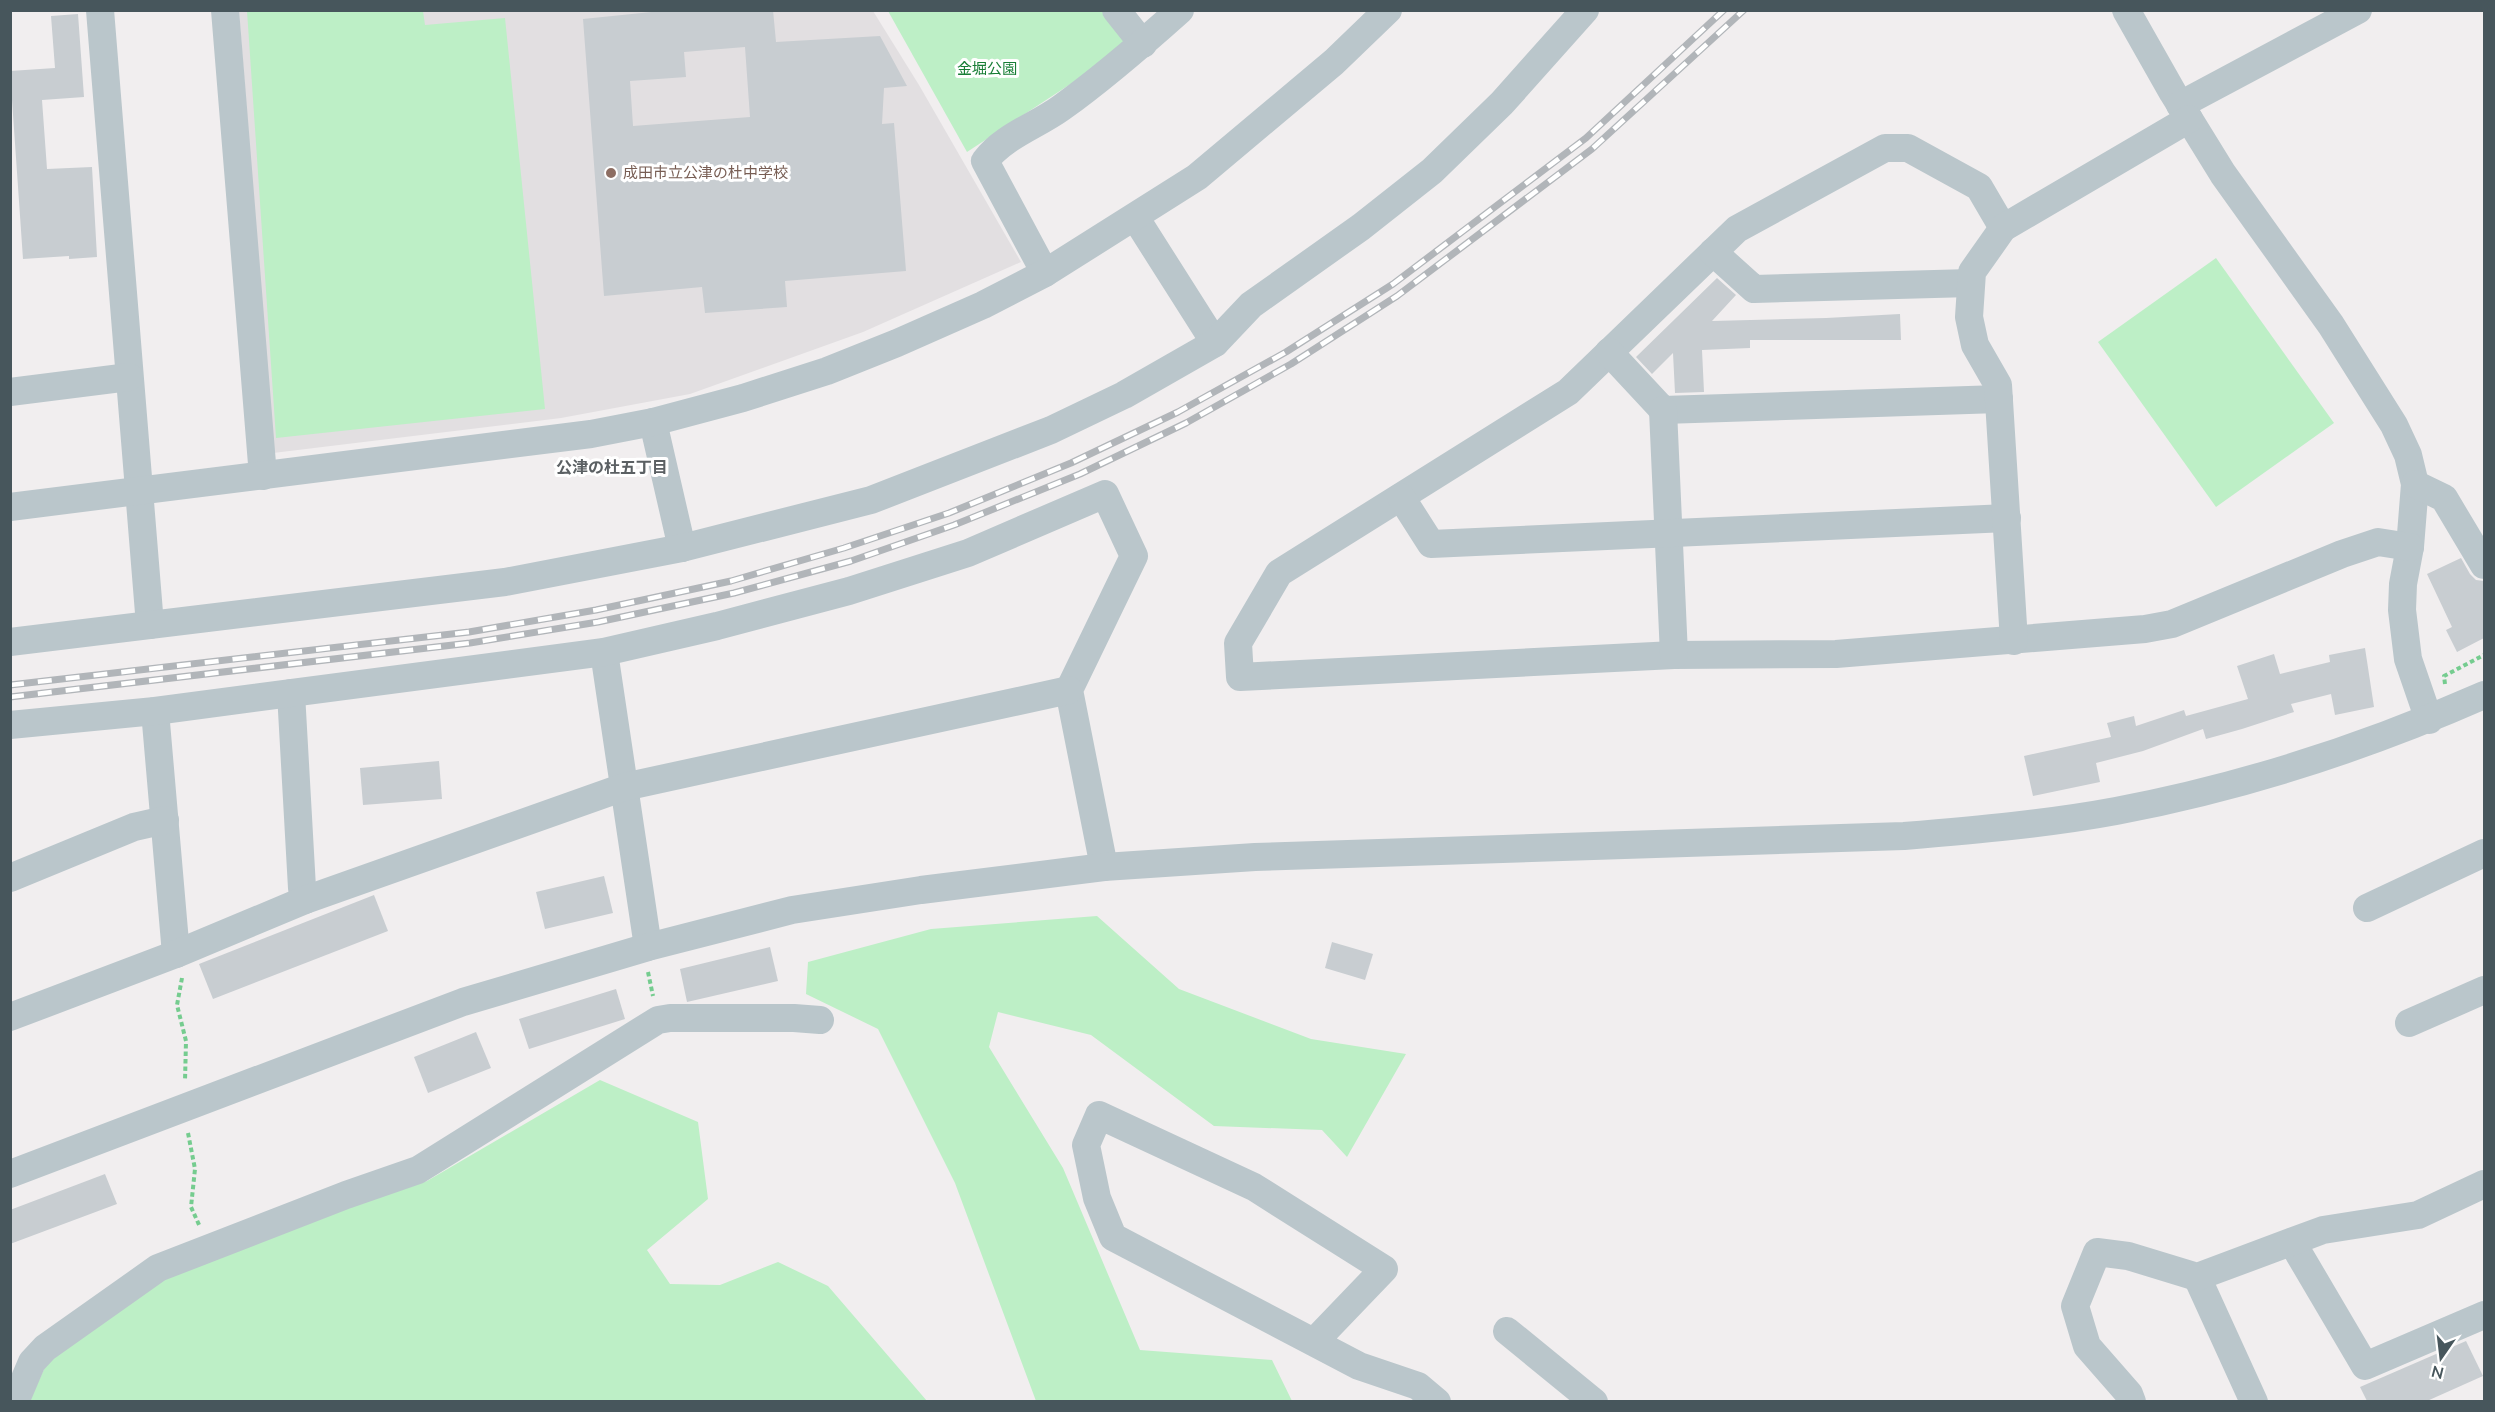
<svg xmlns="http://www.w3.org/2000/svg" width="2495" height="1412" viewBox="0 0 2495 1412" font-family="'Nunito Sans','Noto Sans JP',sans-serif">
<style>
.education{fill:#e2dfe1}
.green{fill:#bdefc6}
.building{fill:#c8cdd1;fill-rule:evenodd}
.lines{fill:none;stroke-linecap:round;stroke-linejoin:round}
.path{stroke:#75cc8f;stroke-width:4;stroke-dasharray:4.5 3;stroke-linecap:butt}
.minor{stroke:#bac6cb;stroke-width:28}
.rail-casing{stroke:#b1b5b9;stroke-width:7}
.rail{stroke:#fff;stroke-width:4.5;stroke-dasharray:14;stroke-linecap:butt}
.education-dot{fill:#8d6e63;stroke:#fff;stroke-width:2}
.labels{text-anchor:middle;stroke-width:6;stroke-linejoin:round;paint-order:stroke}
.park-label{font-size:15px;fill:#177d35;stroke:#fff}
.education-label{font-size:15px;fill:#785e54;stroke:#fff;text-anchor:start}
.neighbourhood-label{font-size:16px;font-weight:bold;fill:#5b6063;stroke:#fff}
</style>
<rect width="100%" height="100%" fill="#f1eeef"/>
<path class="education" d="M 239,11 L 873,11 L 919,85 L 1021,262 L 863,332 L 690,394 L 561,418 L 273,453 Z"/>
<g class="green">
<path d="M 247,11 L 423,11 L 425,25 L 505,18 L 545,409 L 276,438 Z"/>
<path d="M 888,11 L 1104,11 L 1130,45 L 967,152 Z"/>
<path d="M 2216,258 L 2334,423 L 2216,507 L 2098,342 Z"/>
<path d="M 1097,916 L 1179,989 L 1311,1039 L 1406,1054 L 1347,1157 L 1322,1130 L 1214,1126 L 1091,1035 L 998,1012 L 989,1047 L 1063,1168 L 1140,1350 L 1272,1360 L 1292,1401 L 1036,1401 L 955,1183 L 878,1029 L 806,994 L 808,962 L 931,929 Z"/>
<path d="M 600,1080 L 698,1122 L 708,1199 L 647,1250 L 670,1284 L 720,1285 L 778,1262 L 828,1286 L 927,1401 L 29,1402 L 45,1367 L 68,1343 L 153,1284 L 333,1213 L 427,1181 Z"/>
</g>
<g class="building">
<path d="M 671,10 L 773,10 L 776,42 L 880,36 L 907,86 L 884,88 L 882,124 L 894,123 L 906,271 L 785,281 L 787,307 L 705,313 L 702,287 L 604,296 L 583,19 ZM 745,47 L 750,117 L 633,126 L 630,81 L 686,77 L 684,52 Z"/>
<path d="M 78,14 L 84,97 L 42,100 L 47,169 L 92,167 L 97,257 L 69,259 L 69,256 L 23,259 L 10,71 L 55,68 L 51,16 Z"/>
<path d="M 1717,278 L 1736,295 L 1712,321 L 1826,318 L 1900,314 L 1901,340 L 1750,340 L 1750,348 L 1702,350 L 1704,392 L 1675,393 L 1673,353 L 1652,374 L 1636,357 Z"/>
<path d="M 2461,558 L 2470,574 L 2476,580 L 2484,581 L 2484,638 L 2457,652 L 2446,630 L 2452,627 L 2427,574 Z"/>
<path d="M 2365,648 L 2374,707 L 2335,715 L 2331,694 L 2291,704 L 2294,712 L 2242,729 L 2206,739 L 2203,729 L 2143,751 L 2096,763 L 2100,782 L 2033,796 L 2024,756 L 2111,737 L 2107,723 L 2134,716 L 2136,726 L 2184,710 L 2186,716 L 2248,699 L 2237,666 L 2274,654 L 2280,674 L 2330,662 L 2329,655 Z"/>
<path d="M 439,761 L 442,799 L 363,805 L 360,768 Z"/>
<path d="M 604,876 L 613,913 L 545,929 L 536,892 Z"/>
<path d="M 374,895 L 388,931 L 213,999 L 199,964 Z"/>
<path d="M 1332,942 L 1373,954 L 1365,980 L 1325,968 Z"/>
<path d="M 770,947 L 778,981 L 687,1002 L 680,969 Z"/>
<path d="M 616,989 L 625,1019 L 529,1049 L 519,1019 Z"/>
<path d="M 476,1032 L 491,1068 L 428,1093 L 414,1057 Z"/>
<path d="M 105,1174 L 117,1204 L 10,1244 L 10,1210 Z"/>
<path d="M 2466,1341 L 2483,1376 L 2427,1401 L 2367,1401 L 2360,1387 Z"/>
</g>
<g class="lines">
<g class="path">
<path d="M 2445,684 L 2444,676 L 2484,655"/>
<path d="M 648,972 L 653,996"/>
<path d="M 182,978 L 177,1005 L 186,1041 L 185,1081"/>
<path d="M 188,1133 L 195,1169 L 191,1207 L 200,1227"/>
</g>
<g class="minor">
<path d="M 100,10 L 150,625"/>
<path d="M 225,10 L 263,476"/>
<path d="M 1116,10 L 1143,44"/>
<path d="M 2126,10 L 2173,93 L 2223,174 L 2331,325 L 2394,425 L 2408,455 L 2415,484 L 2410,547 L 2403,584 L 2402,610 L 2408,659 L 2429,720"/>
<path d="M 2180,105 L 2358,10"/>
<path d="M 1135,217 L 1215,343"/>
<path d="M 2003,228 L 1979,187 L 1908,148 L 1885,148 L 1737,229 L 1568,392 L 1279,573 L 1238,643 L 1240,677 L 1674,655 L 1836,654 L 2145,629 L 2172,624 L 2342,554 L 2378,542 L 2410,547"/>
<path d="M 1713,252 L 1754,289 L 1971,283"/>
<path d="M 1045,273 L 985,161 C 1004,136 1036,126 1061,108 C 1103,78 1142,44 1180,10"/>
<path d="M 1609,352 L 1663,410 L 1999,399"/>
<path d="M 10,392 L 129,377"/>
<path d="M 1663,410 L 1674,655"/>
<path d="M 653,422 L 682,548"/>
<path d="M 2415,484 L 2444,498 L 2484,565"/>
<path d="M 1401,497 L 1431,544 L 2007,518"/>
<path d="M 10,507 L 591,434 L 653,422 L 743,398 L 827,371 L 897,343 L 983,305 L 1045,273 L 1197,177 L 1334,62 L 1388,10"/>
<path d="M 2014,641 L 1998,385 L 1975,345 L 1969,317 L 1972,272 L 2003,228 L 2189,119"/>
<path d="M 10,642 L 505,582 L 682,548 L 871,500 L 1051,430 L 1124,395 L 1215,343 L 1251,305 L 1361,227 L 1432,171 L 1502,103 L 1585,10"/>
<path d="M 604,652 L 648,947"/>
<path d="M 291,693 L 302,888 L 305,900"/>
<path d="M 155,711 L 176,954"/>
<path d="M 10,725 L 155,711 L 604,652 L 717,626 L 849,591 L 968,553 L 1105,494 L 1134,556 L 1069,690 L 1104,867"/>
<path d="M 10,878 L 134,827 L 165,820"/>
<path d="M 2367,908 L 2484,853"/>
<path d="M 10,1017 L 176,954 L 305,900 L 624,787 L 1069,690"/>
<path d="M 2409,1023 L 2484,990"/>
<path d="M 10,1174 L 463,1002 L 648,947 L 792,910 L 921,890 L 1104,867 L 1255,857 L 1904,836 C 1975,830 2046,824 2116,811 C 2243,787 2366,747 2484,695"/>
<path d="M 2292,1242 L 2365,1366 L 2484,1315"/>
<path d="M 2197,1277 L 2254,1402"/>
<path d="M 1507,1331 L 1594,1402"/>
<path d="M 1314,1342 L 1384,1269 L 1254,1187 L 1099,1115 L 1086,1145 L 1097,1198 L 1113,1237 L 1359,1366 L 1418,1386 L 1437,1402"/>
<path d="M 15,1402 L 32,1362 L 45,1348 L 158,1268 L 346,1195 L 418,1170 L 658,1020 L 670,1018 L 794,1018 L 820,1020"/>
<path d="M 2132,1402 L 2129,1394 L 2087,1346 L 2075,1306 L 2097,1252 L 2128,1256 L 2197,1277 L 2323,1230 L 2418,1215 L 2484,1184"/>
</g>
<g class="rail-casing">
<g id="rail">
<path d="M 10,685 L 469,632 L 596,610 L 731,581 L 844,548 L 949,513 L 1071,463 L 1178,412 L 1286,352 L 1393,284 L 1586,138 L 1724,10"/>
<path d="M 10,697 L 470,643 L 598,622 L 734,593 L 851,561 L 954,525 L 1080,474 L 1186,423 L 1291,364 L 1397,296 L 1592,149 L 1744,10"/>
</g>
</g>
<use href="#rail" class="rail"/>
</g>
<circle class="education-dot" cx="611" cy="173" r="6"/>
<g class="labels">
<g class="park-label">
<text x="987" y="74">金堀公園</text>
</g>
<g class="education-label">
<text x="623" y="178">成田市立公津の杜中学校</text>
</g>
<g class="neighbourhood-label">
<text x="612" y="473">公津の杜五丁目</text>
</g>
</g>
<rect width="2495" height="1412" fill="none" stroke="#47565c" stroke-width="24"/>
<g transform="translate(2441 1358) rotate(194)" stroke="#ffffff" stroke-width="4.5" paint-order="stroke">
<path d="M0-4.5L10 22L0 15L-10 22Z" fill="#47565c"/>
<text y="-9" font-size="16" font-weight="bold" text-anchor="middle" fill="#47565c">N</text>
</g>
</svg>
